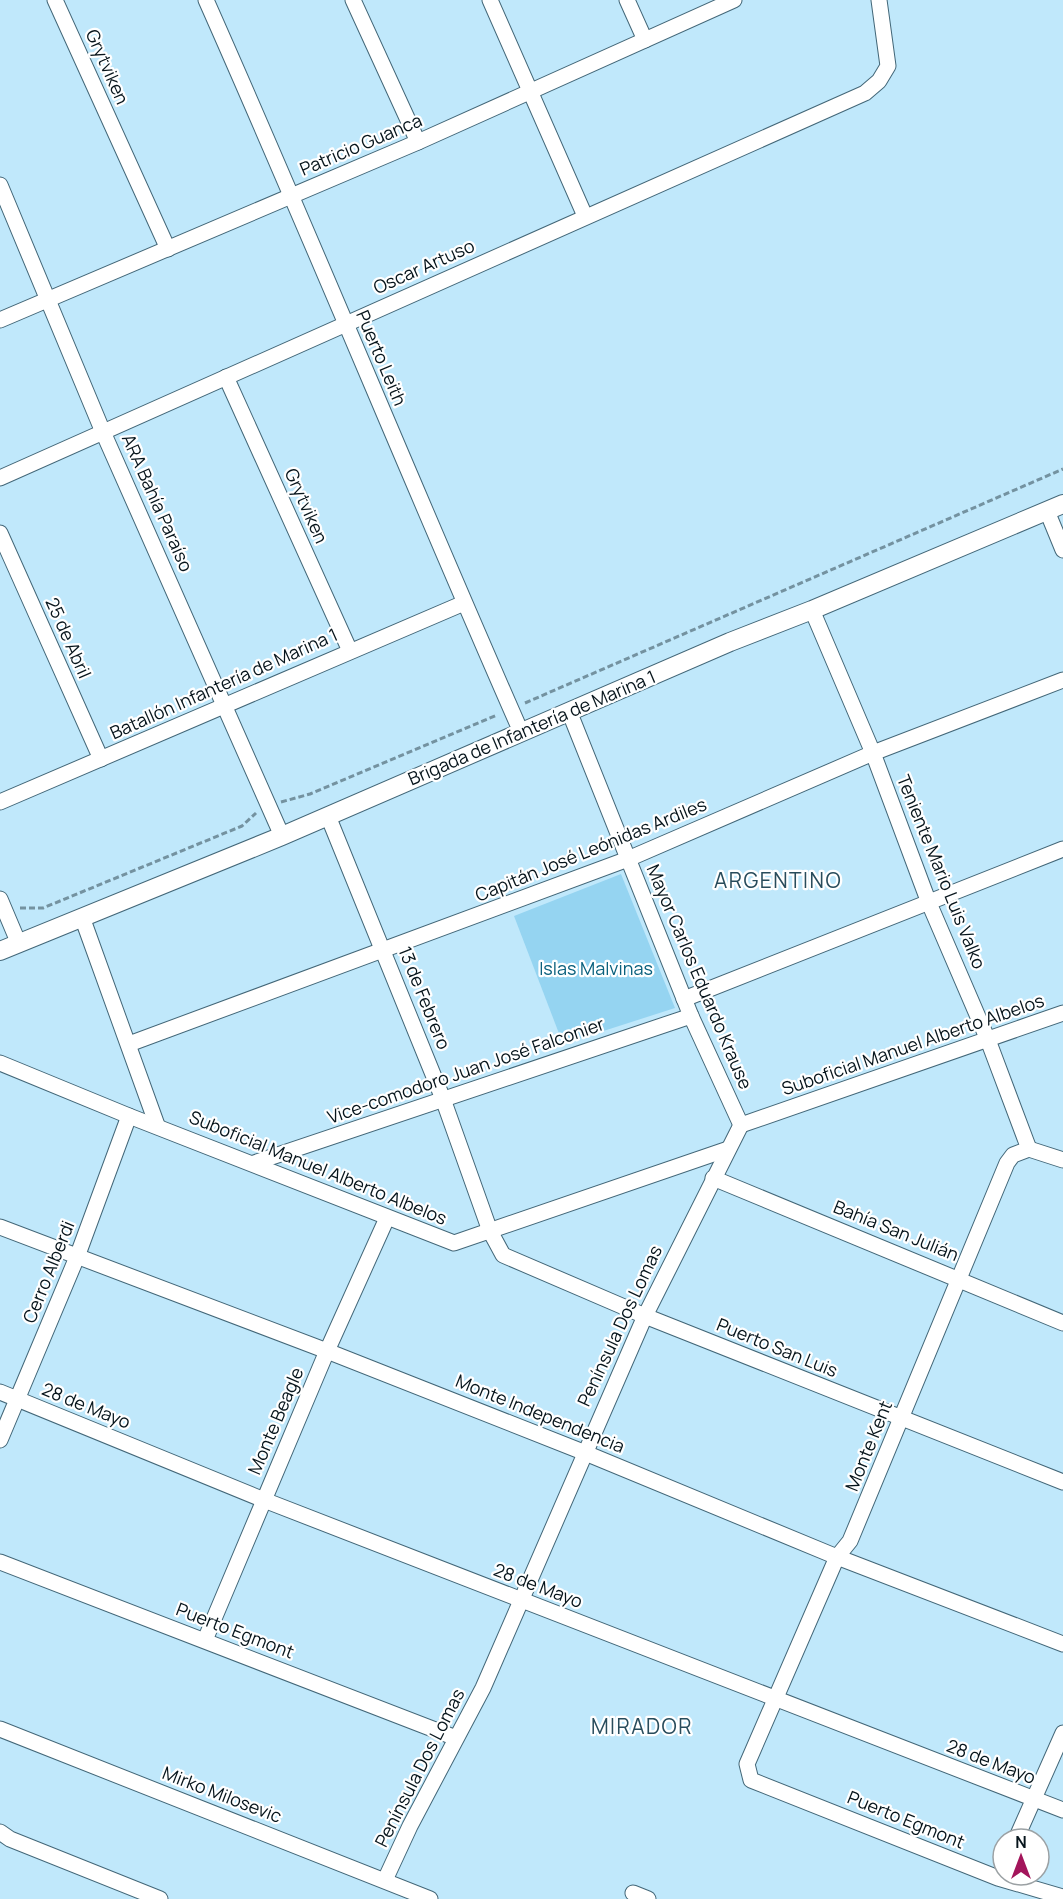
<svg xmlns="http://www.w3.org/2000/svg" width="1063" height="1899" viewBox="0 0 1063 1899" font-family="Manrope,sans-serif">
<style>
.green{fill:#95d4f1}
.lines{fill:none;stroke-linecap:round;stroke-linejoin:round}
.minor-casing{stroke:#436778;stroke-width:17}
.tertiary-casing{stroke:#436778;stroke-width:20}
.path{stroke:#7492a0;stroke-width:3;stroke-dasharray:6 3;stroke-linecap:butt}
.minor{stroke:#fff;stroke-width:15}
.tertiary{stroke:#fff;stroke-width:18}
.labels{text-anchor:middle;stroke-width:4.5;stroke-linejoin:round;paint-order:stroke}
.street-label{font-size:18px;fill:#06141b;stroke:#fff}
.park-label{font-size:18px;fill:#0a607d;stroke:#fff}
.quarter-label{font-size:21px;letter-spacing:1.5px;fill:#284c5c;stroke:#fff}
</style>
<rect width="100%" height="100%" fill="#c0e8fb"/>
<path class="green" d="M 621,874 L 675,1008 L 563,1044 L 514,916 Z"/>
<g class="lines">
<g class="minor-casing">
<g id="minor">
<path d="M 55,0 L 168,249"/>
<path d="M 206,0 C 314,243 414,489 521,732"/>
<path d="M 353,0 L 418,142"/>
<path d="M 490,0 L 585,216"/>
<path d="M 627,0 L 645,40"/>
<path d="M 0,185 L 103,432 L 282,836"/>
<path d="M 0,320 L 418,142 L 734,0"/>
<path d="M 226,377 L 350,651"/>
<path d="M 0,478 L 865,93 L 879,81 L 888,66 L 879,0"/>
<path d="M 1047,511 L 1063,550"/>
<path d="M 0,533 L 101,759"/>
<path d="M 812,610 L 873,753 L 929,903 L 988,1040 L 1029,1149"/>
<path d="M 569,711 L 691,1016 L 741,1125"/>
<path d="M 0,802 L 464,603"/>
<path d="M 328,816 L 443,1099 L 490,1231 L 503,1255 L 645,1316 L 1063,1482"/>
<path d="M 0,899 L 19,944"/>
<path d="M 82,917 L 157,1125"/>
<path d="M 684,999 L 1063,849"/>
<path d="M 129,1044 L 628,859 L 873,753 L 1063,680"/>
<path d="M 0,1063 L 129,1116 L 454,1243 L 728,1149"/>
<path d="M 741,1125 L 1063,1013"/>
<path d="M 1029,1149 L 1013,1155 L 1007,1163 L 850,1541 L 837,1557 L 747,1764 L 751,1780 L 998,1878 L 1063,1897"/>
<path d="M 1029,1149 L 1063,1160"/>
<path d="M 254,1163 L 691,1016"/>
<path d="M 713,1178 L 1063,1323"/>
<path d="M 0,1227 L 327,1351 L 583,1452 L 837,1557 L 1063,1644"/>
<path d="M 0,1392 L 264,1500 L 1063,1810"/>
<path d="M 0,1440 L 77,1257 L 129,1116"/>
<path d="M 0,1562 L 456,1738"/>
<path d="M 205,1640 L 327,1351 L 387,1218"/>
<path d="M 0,1729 L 430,1899"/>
<path d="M 0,1832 L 10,1839 L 160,1899"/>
<path d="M 1016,1839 L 1063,1733"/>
<path d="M 385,1880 L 410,1826 L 483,1688 L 645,1316 L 741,1125"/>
<path d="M 633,1893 L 648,1899"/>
</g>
</g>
<g class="tertiary-casing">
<path id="tertiary" d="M 0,951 L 282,836 L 730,642 L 812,610 L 1063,504"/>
</g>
<g class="path">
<path d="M 525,703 L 1063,469"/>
<path d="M 281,802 L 310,794 L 497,715"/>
<path d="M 20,908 L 43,908 L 242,826 L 256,813"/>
</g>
<use href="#minor" class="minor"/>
<use href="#tertiary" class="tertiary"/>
</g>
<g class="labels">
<g class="street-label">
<text transform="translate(107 67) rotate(66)" y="6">Grytviken</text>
<text transform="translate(361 145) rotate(-23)" y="6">Patricio Guanca</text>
<text transform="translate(424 267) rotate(-24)" y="6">Oscar Artuso</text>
<text transform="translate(381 358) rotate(67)" y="6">Puerto Leith</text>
<text transform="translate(157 503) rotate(66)" y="6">ARA Bahía Paraíso</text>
<text transform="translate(306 506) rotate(66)" y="6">Grytviken</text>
<text transform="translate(68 638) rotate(66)" y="6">25 de Abril</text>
<text transform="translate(224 684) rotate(-24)" y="6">Batallón Infantería de Marina 1</text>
<text transform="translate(532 728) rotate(-23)" y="6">Brigada de Infantería de Marina 1</text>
<text transform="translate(591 850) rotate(-22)" y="6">Capitán José Leónidas Ardiles</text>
<text transform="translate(941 872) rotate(68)" y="6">Teniente Mario Luis Valko</text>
<text transform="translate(699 977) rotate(67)" y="6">Mayor Carlos Eduardo Krause</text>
<text transform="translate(424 998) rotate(68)" y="6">13 de Febrero</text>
<text transform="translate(913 1045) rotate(-19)" y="6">Suboficial Manuel Alberto Albelos</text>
<text transform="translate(466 1071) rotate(-19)" y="6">Vice-comodoro Juan José Falconier</text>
<text transform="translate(318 1168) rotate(22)" y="6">Suboficial Manuel Alberto Albelos</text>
<text transform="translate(896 1231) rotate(22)" y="6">Bahía San Julián</text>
<text transform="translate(49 1272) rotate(-68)" y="6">Cerro Alberdi</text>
<text transform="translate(620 1326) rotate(-65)" y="6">Península Dos Lomas</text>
<text transform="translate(777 1348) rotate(22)" y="6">Puerto San Luis</text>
<text transform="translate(86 1406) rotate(22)" y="6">28 de Mayo</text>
<text transform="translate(540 1414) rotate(22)" y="6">Monte Independencia</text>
<text transform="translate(276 1421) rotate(-67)" y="6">Monte Beagle</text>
<text transform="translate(869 1446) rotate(-68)" y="6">Monte Kent</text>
<text transform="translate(538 1586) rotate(21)" y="6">28 de Mayo</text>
<text transform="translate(235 1631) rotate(21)" y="6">Puerto Egmont</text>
<text transform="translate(991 1762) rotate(21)" y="6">28 de Mayo</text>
<text transform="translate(420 1768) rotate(-63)" y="6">Península Dos Lomas</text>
<text transform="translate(222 1795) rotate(21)" y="6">Mirko Milosevic</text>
<text transform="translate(906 1820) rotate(22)" y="6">Puerto Egmont</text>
</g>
<g class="park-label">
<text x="596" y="975">Islas Malvinas</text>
</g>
<g class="quarter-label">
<text x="778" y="888">ARGENTINO</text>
<text x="642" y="1734">MIRADOR</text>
</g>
</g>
<g transform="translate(1021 1857)"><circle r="28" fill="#ffffff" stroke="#9ba1a4" stroke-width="1.5"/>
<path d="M0-4.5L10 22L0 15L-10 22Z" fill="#a3155b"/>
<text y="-9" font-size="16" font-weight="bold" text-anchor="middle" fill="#06141b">N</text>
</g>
</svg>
